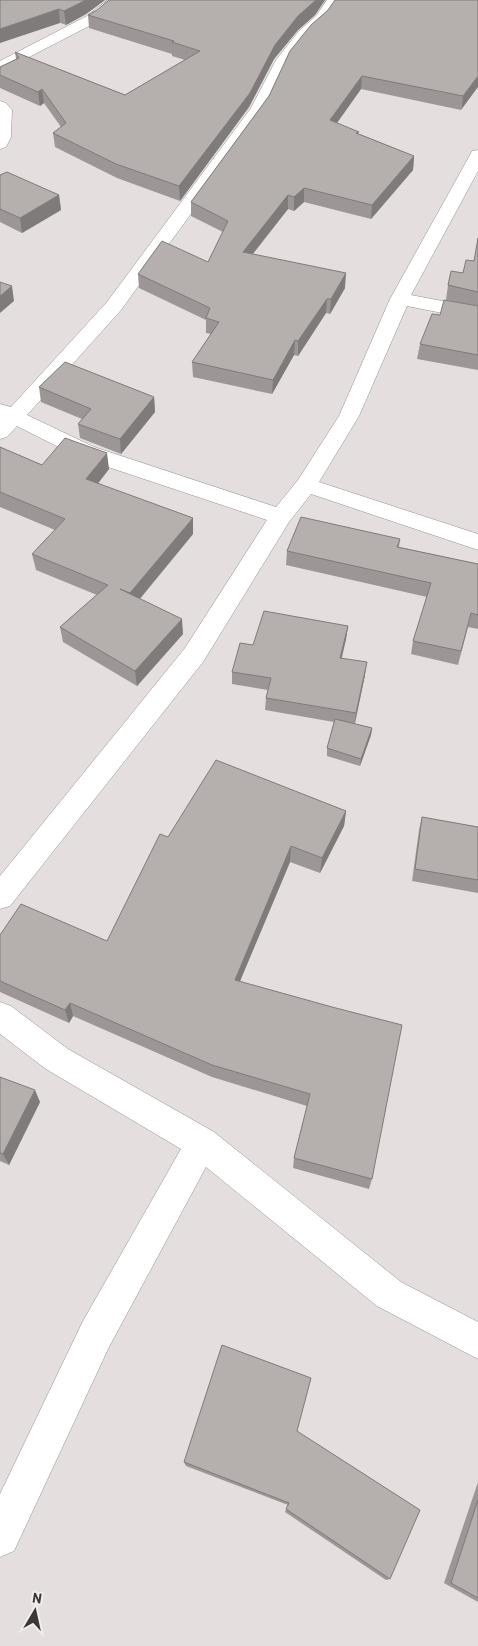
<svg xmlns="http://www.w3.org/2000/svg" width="478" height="1646" viewBox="0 0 478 1646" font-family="Barlow,sans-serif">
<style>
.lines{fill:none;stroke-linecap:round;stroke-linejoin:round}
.minor-casing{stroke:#95918f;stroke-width:1}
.minor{fill:#fff;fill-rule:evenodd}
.wall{fill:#9c9796}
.shaded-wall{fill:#7f7b7a}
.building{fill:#b5b0ae;stroke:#7f7b7a}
</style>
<rect width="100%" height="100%" fill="#e4dfde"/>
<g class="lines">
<g class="minor-casing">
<g id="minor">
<path d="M 108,0 L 124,0 L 97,22 L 0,72 L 0,61 L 87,16 Z"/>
<path d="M 327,0 L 341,0 L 326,22 L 309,37 L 288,64 L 267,109 L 121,310 L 27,415 L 94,447 L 276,507 L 298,480 L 339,416 L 390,299 L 470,155 L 472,151 L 478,150 L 478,171 L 411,295 L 478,308 L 478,320 L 407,306 L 359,416 L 319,482 L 478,534 L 478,550 L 311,494 L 289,522 L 203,662 L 10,906 L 0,909 L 0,876 L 185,648 L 267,520 L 78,457 L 17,426 L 7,437 L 0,439 L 0,404 L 11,407 L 107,302 L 251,108 L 276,60 L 299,31 L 316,16 Z"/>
<path d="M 0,101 L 6,103 L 12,110 L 11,137 L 6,147 L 0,149 Z"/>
<path d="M 0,1002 L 11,1006 L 68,1049 L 214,1132 L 401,1282 L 478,1322 L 478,1359 L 377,1306 L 206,1167 L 109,1347 L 14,1551 L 0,1557 L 0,1494 L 83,1321 L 181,1149 L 46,1069 L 0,1034 Z"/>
</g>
</g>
<use href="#minor" class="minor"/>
</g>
<g class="wall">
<path d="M 0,0 L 105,0 L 86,14 L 66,25 Z"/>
<path d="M 109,0 L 325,0 L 315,15 L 298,30 L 274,59 L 249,107 L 180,201 L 117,178 L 55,147 L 53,133 L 61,127 L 44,103 L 40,106 L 0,88 L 0,67 L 16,59 L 15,52 L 125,95 L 185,60 L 172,56 L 172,54 L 89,28 L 88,15 L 97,10 Z"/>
<path d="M 478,0 L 461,110 L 361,89 L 337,123 L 359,134 L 414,156 L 413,170 L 371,219 L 304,202 L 294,211 L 288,209 L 253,254 L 345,288 L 330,314 L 326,313 L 298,356 L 294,355 L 272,394 L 193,377 L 192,362 L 211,334 L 206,333 L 206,320 L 139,288 L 138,274 L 208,262 L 223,232 L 191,216 L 191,202 L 269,96 L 328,10 Z"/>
<path d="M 0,175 L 59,195 L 61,210 L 22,233 L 0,222 Z"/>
<path d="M 478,238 L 478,370 L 417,359 L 420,344 L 440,315 L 471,305 L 446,300 L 448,285 L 463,273 L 474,261 Z"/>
<path d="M 39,387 L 154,397 L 155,412 L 121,454 L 80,438 L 78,424 L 82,419 L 41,402 Z"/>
<path d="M 0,447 L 42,465 L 109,469 L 98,483 L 193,534 L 140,599 L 183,634 L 137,686 L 63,642 L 60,627 L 97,595 L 36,570 L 32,554 L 55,530 L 0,507 Z"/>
<path d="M 400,539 L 399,547 L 478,564 L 478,629 L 468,627 L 458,665 L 411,654 L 413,641 L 427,597 L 286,565 L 287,551 Z"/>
<path d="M 348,626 L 346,639 L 342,658 L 365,675 L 355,724 L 372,728 L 371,735 L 360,766 L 327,756 L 327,748 L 334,722 L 265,710 L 266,698 L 268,690 L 232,684 L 232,672 L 253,645 Z"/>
<path d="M 346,811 L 344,826 L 320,873 L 290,862 L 240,981 L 372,1179 L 369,1189 L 293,1168 L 294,1158 L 307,1106 L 212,1077 L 73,1016 L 69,1023 L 0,992 L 0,935 L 107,941 L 168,837 Z"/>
<path d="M 422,817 L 478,827 L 478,893 L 412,881 L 419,830 Z"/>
<path d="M 0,1077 L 40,1102 L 9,1165 L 0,1161 Z"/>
<path d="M 297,1431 L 390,1579 L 386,1580 L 285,1512 L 288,1505 L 186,1466 L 184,1462 Z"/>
<path d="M 478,1482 L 478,1602 L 444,1583 Z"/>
</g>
<g class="shaded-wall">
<path d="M 86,0 L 105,0 L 86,14 L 66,25 L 64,11 Z"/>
<path d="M 316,0 L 325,0 L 315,15 L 298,30 L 274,59 L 249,107 L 180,201 L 179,186 L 275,45 L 298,16 Z"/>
<path d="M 59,9 L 60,23 L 0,43 L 0,29 Z"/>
<path d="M 362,76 L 361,89 L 329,134 L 330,120 Z"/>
<path d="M 478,76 L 478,87 L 461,110 L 463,96 Z"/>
<path d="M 42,89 L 44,103 L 40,106 L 38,92 Z"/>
<path d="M 414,156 L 413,170 L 371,219 L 372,205 Z"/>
<path d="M 304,188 L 304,202 L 294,211 L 294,197 Z"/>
<path d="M 59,195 L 61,210 L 22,233 L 20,218 Z"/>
<path d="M 288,195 L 288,209 L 243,266 L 243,252 Z"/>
<path d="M 346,273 L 345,288 L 330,314 L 331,299 Z"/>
<path d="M 12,286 L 14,301 L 0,313 L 0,296 Z"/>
<path d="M 327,299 L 326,313 L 298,356 L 298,341 Z"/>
<path d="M 295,340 L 294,355 L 272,394 L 273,380 Z"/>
<path d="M 154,397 L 155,412 L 121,454 L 120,439 Z"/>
<path d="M 107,453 L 109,469 L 89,495 L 86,479 Z"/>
<path d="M 193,518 L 193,534 L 131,609 L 130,593 Z"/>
<path d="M 182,619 L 183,634 L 137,686 L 135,671 Z"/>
<path d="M 348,626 L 346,639 L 338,671 L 340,658 Z"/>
<path d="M 367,662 L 365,675 L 354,726 L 356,713 Z"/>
<path d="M 372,728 L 371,735 L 360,766 L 361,759 Z"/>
<path d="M 346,811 L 344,826 L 320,873 L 322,858 Z"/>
<path d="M 291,846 L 290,862 L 235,993 L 235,980 Z"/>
<path d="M 70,1003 L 73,1016 L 69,1023 L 65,1010 Z"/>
<path d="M 35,1090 L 40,1102 L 9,1165 L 3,1154 Z"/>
</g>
<g class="building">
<path d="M 0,0 L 86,0 L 64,11 L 59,9 L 0,29 Z"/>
<path d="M 109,0 L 316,0 L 298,16 L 275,45 L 250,93 L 179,186 L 116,164 L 53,133 L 66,123 L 42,89 L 38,92 L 0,75 L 0,67 L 19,58 L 15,52 L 125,95 L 200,51 L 172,42 L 174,41 L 88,15 L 97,10 Z"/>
<path d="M 335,0 L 478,0 L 478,76 L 463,96 L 362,76 L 330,120 L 359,132 L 356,133 L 414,156 L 372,205 L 304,188 L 294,197 L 288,195 L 243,252 L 346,273 L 331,299 L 327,299 L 298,341 L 295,340 L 273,380 L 192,362 L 219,322 L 206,318 L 210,308 L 138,274 L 162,241 L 208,262 L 228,221 L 191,202 L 269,96 L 290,51 L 311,25 L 328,10 Z"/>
<path d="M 7,172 L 59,195 L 20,218 L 0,209 L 0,175 Z"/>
<path d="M 478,238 L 478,292 L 448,285 L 451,271 L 463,273 L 466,260 L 474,261 Z"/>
<path d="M 0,282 L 12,286 L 0,296 Z"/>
<path d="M 444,300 L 478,306 L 478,355 L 420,344 L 432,314 L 440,315 Z"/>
<path d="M 65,362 L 154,397 L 120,439 L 78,424 L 91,409 L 39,387 Z"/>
<path d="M 65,438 L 107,453 L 86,479 L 193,518 L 130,593 L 120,589 L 182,619 L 135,671 L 60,627 L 108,585 L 32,554 L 65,519 L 0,492 L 0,447 L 42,465 Z"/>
<path d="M 301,517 L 400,539 L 397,547 L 478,564 L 478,615 L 471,613 L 461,651 L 413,641 L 431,583 L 287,551 Z"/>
<path d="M 264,611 L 348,626 L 340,658 L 367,662 L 356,713 L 266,698 L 271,678 L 232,672 L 240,643 L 253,645 Z"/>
<path d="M 335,719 L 372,728 L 361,759 L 327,748 Z"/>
<path d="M 216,760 L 346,811 L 322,858 L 291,846 L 235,980 L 332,1007 L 402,1025 L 372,1179 L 294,1158 L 310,1094 L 212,1065 L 70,1003 L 65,1010 L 0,981 L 0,935 L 21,904 L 107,941 L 160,834 L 168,837 Z"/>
<path d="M 422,817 L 478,827 L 478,880 L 415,869 Z"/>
<path d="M 0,1077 L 35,1090 L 3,1154 L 0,1153 Z"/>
<path d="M 222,1345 L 311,1378 L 297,1431 L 420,1510 L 390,1579 L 286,1509 L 289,1503 L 184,1462 Z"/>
<path d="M 478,1500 L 478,1598 L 451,1583 Z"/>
</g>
<g transform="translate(35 1611) rotate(9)" stroke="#f2edeb" stroke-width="4" paint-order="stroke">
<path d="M0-4L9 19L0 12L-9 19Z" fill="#393737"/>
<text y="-8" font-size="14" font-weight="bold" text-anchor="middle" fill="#393737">N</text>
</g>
</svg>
